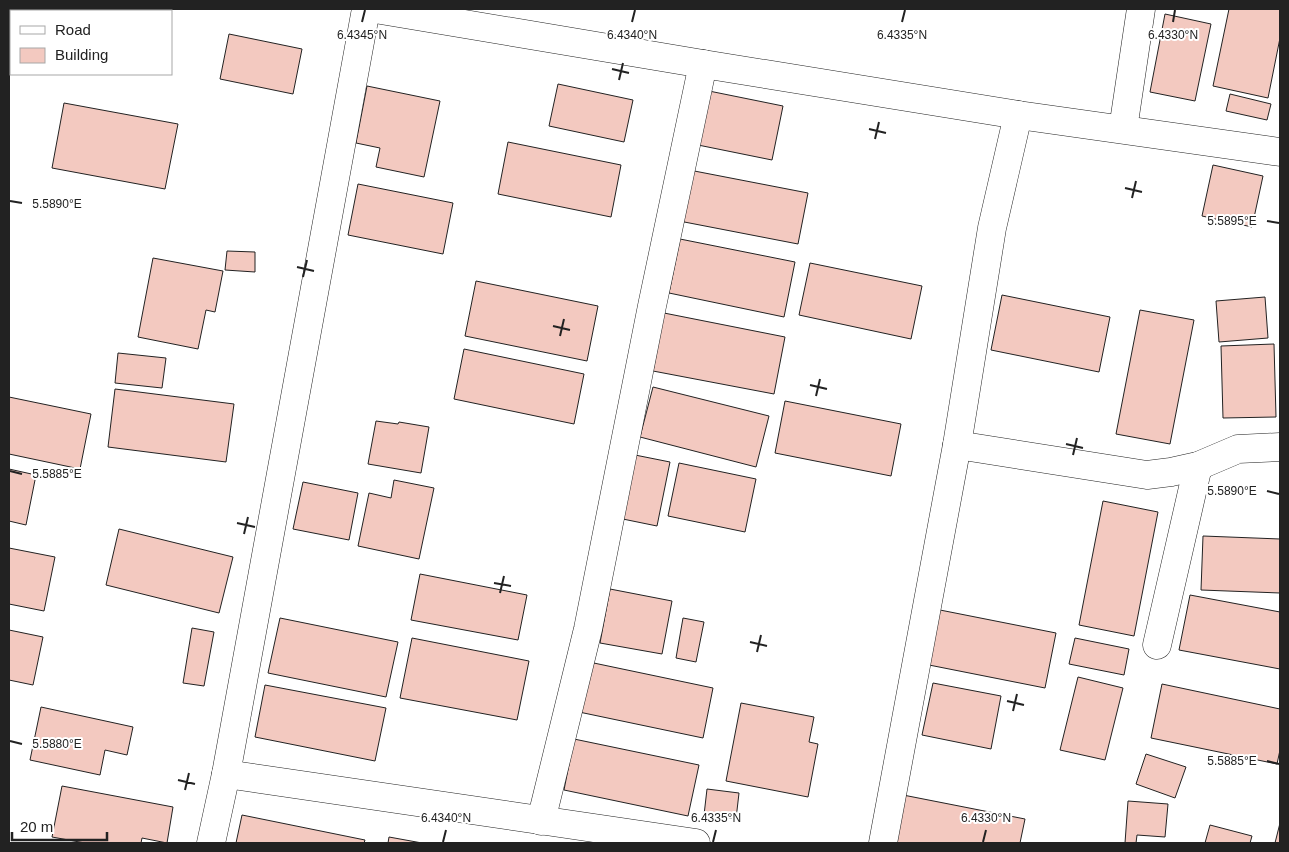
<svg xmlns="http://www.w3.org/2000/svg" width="1289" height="852" viewBox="0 0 1289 852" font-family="Arial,sans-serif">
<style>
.building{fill:#f3c9c0;stroke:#222}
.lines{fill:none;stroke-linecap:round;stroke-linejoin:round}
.minor-casing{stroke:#222;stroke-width:29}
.minor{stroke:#fff;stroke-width:28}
.ticks{fill:none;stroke:#222;stroke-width:2}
.ticks-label{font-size:12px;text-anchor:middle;fill:#222;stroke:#fff;stroke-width:4;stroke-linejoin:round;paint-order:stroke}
</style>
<rect width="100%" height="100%" fill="#fff"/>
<g class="building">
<path d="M 1229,9 L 1280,9 L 1280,38 L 1268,98 L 1213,86 Z"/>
<path d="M 1165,14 L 1211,24 L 1195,101 L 1150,92 Z"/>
<path d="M 229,34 L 302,49 L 293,94 L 220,79 Z"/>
<path d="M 558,84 L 633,100 L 624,142 L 549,126 Z"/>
<path d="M 367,86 L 440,101 L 424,177 L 376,167 L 380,148 L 356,143 Z"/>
<path d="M 709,91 L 783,106 L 772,160 L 698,145 Z"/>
<path d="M 1230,94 L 1271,104 L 1267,120 L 1226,111 Z"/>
<path d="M 64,103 L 178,124 L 165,189 L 52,168 Z"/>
<path d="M 508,142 L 621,165 L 611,217 L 498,194 Z"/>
<path d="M 1213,165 L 1263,176 L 1252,227 L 1202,216 Z"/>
<path d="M 684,169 L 808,193 L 798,244 L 674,220 Z"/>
<path d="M 358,184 L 453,203 L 443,254 L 348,235 Z"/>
<path d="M 680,239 L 795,262 L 784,317 L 669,293 Z"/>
<path d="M 227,251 L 255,252 L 255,272 L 225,270 Z"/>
<path d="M 153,258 L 223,271 L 215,312 L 206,310 L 198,349 L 138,337 Z"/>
<path d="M 810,263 L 922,286 L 911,339 L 799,315 Z"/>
<path d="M 476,281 L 598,306 L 587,361 L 465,336 Z"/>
<path d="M 1002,295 L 1110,317 L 1099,372 L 991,350 Z"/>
<path d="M 1265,297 L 1268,338 L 1219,342 L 1216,301 Z"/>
<path d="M 1140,310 L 1194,320 L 1170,444 L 1116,434 Z"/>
<path d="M 664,313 L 785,337 L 774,394 L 653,371 Z"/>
<path d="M 1274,344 L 1276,417 L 1223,418 L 1221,346 Z"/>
<path d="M 464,349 L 584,374 L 574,424 L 454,399 Z"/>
<path d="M 118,353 L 166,358 L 162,388 L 115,383 Z"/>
<path d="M 653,387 L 769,416 L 756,467 L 640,437 Z"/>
<path d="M 115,389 L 234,404 L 226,462 L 108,447 Z"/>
<path d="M 9,397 L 91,414 L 80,469 L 9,454 Z"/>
<path d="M 785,401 L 901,424 L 891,476 L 775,453 Z"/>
<path d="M 376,421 L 398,424 L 399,422 L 429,427 L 421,473 L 368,464 Z"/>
<path d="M 625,453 L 670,462 L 657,526 L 613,517 Z"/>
<path d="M 679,463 L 756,479 L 745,532 L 668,516 Z"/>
<path d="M 9,469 L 36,475 L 26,525 L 9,521 Z"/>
<path d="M 394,480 L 434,488 L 419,559 L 358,546 L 369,493 L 391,498 Z"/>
<path d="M 303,482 L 358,493 L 349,540 L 293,529 Z"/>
<path d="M 1103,501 L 1158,512 L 1134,636 L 1079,625 Z"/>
<path d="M 119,529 L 233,557 L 219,613 L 106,585 Z"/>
<path d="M 1203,536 L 1280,539 L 1280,593 L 1201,590 Z"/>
<path d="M 9,548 L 55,557 L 44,611 L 9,604 Z"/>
<path d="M 420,574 L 527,595 L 518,640 L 411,620 Z"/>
<path d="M 610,589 L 672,601 L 662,654 L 600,643 Z"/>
<path d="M 1190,595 L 1280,612 L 1280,669 L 1179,650 Z"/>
<path d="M 940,610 L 1056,633 L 1045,688 L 929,665 Z"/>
<path d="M 280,618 L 398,642 L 386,697 L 268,673 Z"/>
<path d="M 683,618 L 704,622 L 696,662 L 676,658 Z"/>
<path d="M 192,628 L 214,632 L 204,686 L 183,683 Z"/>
<path d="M 9,630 L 43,637 L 33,685 L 9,680 Z"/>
<path d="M 412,638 L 529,661 L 517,720 L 400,698 Z"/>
<path d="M 1075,638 L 1129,649 L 1124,675 L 1069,664 Z"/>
<path d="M 589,662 L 713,688 L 703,738 L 579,712 Z"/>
<path d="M 1078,677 L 1123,688 L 1105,760 L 1060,750 Z"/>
<path d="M 933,683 L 1001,696 L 991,749 L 922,735 Z"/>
<path d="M 1162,684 L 1280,709 L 1280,750 L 1277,764 L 1151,738 Z"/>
<path d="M 265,685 L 386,708 L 375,761 L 255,737 Z"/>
<path d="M 741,703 L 814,717 L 809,742 L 818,744 L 808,797 L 726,781 Z"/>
<path d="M 41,707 L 133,727 L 127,755 L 105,750 L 100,775 L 30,760 Z"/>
<path d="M 574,739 L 699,765 L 688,816 L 564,790 Z"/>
<path d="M 1146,754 L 1186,767 L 1175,798 L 1136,784 Z"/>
<path d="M 62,786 L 173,807 L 167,843 L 142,838 L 141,843 L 85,843 L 52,837 Z"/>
<path d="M 707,789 L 739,793 L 736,819 L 704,815 Z"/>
<path d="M 898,794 L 1025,819 L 1020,843 L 888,843 Z"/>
<path d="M 1128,801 L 1168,804 L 1165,837 L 1137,835 L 1136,843 L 1125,843 Z"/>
<path d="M 242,815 L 365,840 L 364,843 L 236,843 Z"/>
<path d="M 1280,823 L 1280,843 L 1275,843 Z"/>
<path d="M 1210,825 L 1252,836 L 1250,843 L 1205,843 Z"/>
<path d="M 389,837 L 422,843 L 388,843 Z"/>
</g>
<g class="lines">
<g class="minor-casing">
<g id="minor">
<path d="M 375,9 L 703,64 L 1018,115 L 1280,152"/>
<path d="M 1123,129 L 1141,9"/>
<path d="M 957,445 L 1147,475 L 1171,472 L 1198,466 L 1238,449 L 1280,447"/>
<path d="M 1157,645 L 1198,466"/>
<path d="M 226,774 L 696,843"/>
<path d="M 541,821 L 588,629 L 652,306 L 703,64"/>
<path d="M 211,843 L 226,774 L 366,9"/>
<path d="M 883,843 L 957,445 L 992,228 L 1018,115"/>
</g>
</g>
<use href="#minor" class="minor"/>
</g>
<path class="ticks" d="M 362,22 L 365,10M 632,22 L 635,10M 902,22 L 905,10M 1173,22 L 1175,10M 612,69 L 629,73M 619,80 L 623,63M 869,129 L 886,133M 875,139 L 879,122M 1125,188 L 1142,192M 1132,198 L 1136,181M 10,201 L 22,203M 1267,221 L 1279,223M 297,267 L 314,271M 303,277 L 307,260M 553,326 L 570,330M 560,336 L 564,319M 810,385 L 827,389M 816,396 L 820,379M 1066,444 L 1083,448M 1073,455 L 1077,438M 10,471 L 22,474M 1267,491 L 1279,494M 237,523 L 255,527M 244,534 L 248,517M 494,583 L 511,586M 500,593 L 504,576M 750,642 L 767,646M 757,652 L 761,635M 1007,701 L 1024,705M 1013,711 L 1017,694M 10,741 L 22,744M 1267,761 L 1279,764M 178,780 L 195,784M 185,790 L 189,773M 443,842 L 446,830M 713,842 L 716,830M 983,842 L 986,830"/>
<g class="ticks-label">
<text x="362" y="39">6.4345°N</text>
<text x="632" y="39">6.4340°N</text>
<text x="902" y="39">6.4335°N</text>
<text x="1173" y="39">6.4330°N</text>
<text x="57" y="208">5.5890°E</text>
<text x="1232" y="225">5.5895°E</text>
<text x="57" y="478">5.5885°E</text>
<text x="1232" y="495">5.5890°E</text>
<text x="57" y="748">5.5880°E</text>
<text x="1232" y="765">5.5885°E</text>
<text x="446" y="822">6.4340°N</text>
<text x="716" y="822">6.4335°N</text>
<text x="986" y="822">6.4330°N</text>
</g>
<rect width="1289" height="852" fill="none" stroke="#222222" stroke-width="20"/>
<rect x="10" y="10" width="162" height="65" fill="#ffffff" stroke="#a7a7a7"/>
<rect x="20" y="26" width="25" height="8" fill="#ffffff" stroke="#a7a7a7"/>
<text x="55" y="35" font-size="15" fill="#222222">Road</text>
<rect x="20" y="48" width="25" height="15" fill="#f3c9c0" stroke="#a7a7a7"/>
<text x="55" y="60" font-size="15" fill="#222222">Building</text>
<path d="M12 832v8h95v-8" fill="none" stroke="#222222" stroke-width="2.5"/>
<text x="20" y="832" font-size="15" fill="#222222" stroke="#ffffff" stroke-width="4" paint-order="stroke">20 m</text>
</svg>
